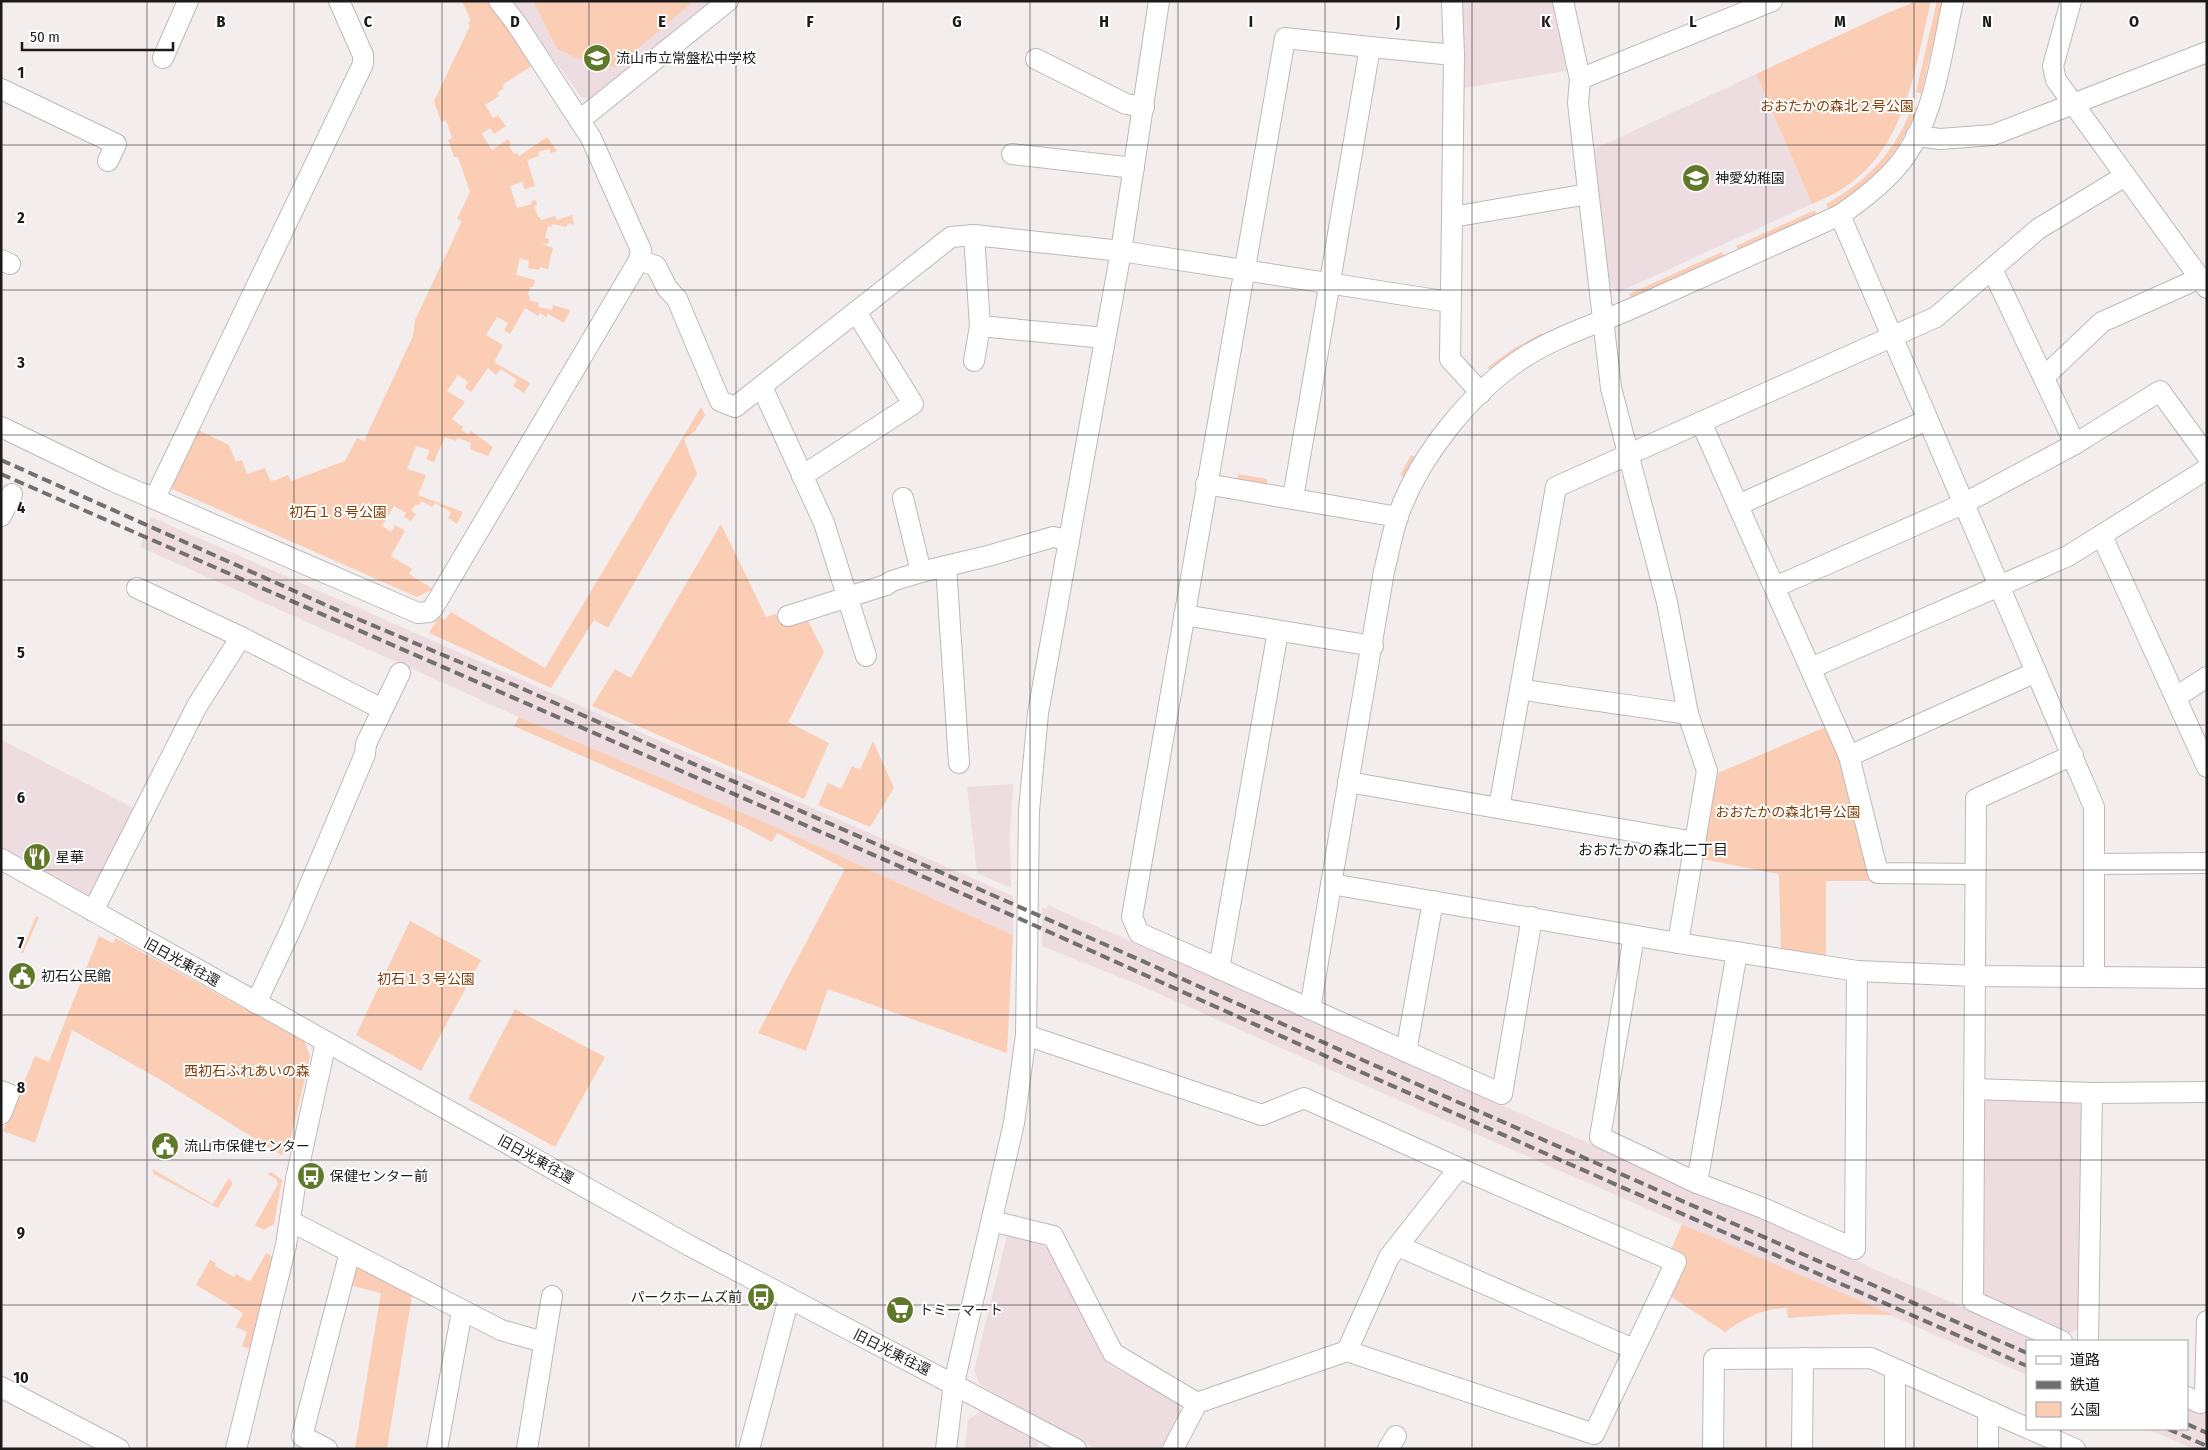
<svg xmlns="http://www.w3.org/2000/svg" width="2208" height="1450" viewBox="0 0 2208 1450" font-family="'Fira Sans Condensed','Noto Sans JP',sans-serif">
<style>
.built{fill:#eddde1}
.green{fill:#fbcdb4}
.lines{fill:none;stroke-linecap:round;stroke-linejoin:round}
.minor-casing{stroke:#bfb8ba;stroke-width:22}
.minor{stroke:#fff;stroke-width:20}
.rail{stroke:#736f6f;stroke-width:4;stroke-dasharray:10 5;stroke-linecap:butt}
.grid{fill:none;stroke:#1c1a1a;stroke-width:1;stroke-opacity:0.55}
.labels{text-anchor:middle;stroke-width:4;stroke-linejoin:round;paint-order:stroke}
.poi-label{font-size:14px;fill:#1c1a1a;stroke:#fff;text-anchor:start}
.park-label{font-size:14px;fill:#823e09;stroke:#fff}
.street-label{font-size:14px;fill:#1c1a1a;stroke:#fff}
.neighbourhood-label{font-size:15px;fill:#1c1a1a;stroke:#fff}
.grid-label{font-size:16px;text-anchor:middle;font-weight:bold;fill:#1c1a1a;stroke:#fff;stroke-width:4;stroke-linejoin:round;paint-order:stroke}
</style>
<rect width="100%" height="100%" fill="#f4edee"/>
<g class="built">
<path d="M 511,1 L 711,1 L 590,99 L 582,98 Z"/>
<path d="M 1460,1 L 1557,1 L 1572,70 L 1464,88 Z"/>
<path d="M 1756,74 L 1812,204 L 1619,292 L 1607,285 L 1590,151 Z"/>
<path d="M 151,517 L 1013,896 L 1013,935 L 778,828 L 519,717 L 140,547 Z"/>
<path d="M 2,740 L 137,810 L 90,896 L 1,847 Z"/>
<path d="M 1013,784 L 1010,835 L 1011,888 L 977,873 L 967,787 Z"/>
<path d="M 1048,905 L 1708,1196 L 1819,1241 L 1871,1268 L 2043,1341 L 2027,1341 L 2027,1375 L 1378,1091 L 1139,985 L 1042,946 L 1042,907 L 1046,909 Z"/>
<path d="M 1989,1099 L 2076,1100 L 2083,1108 L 2082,1326 L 2068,1334 L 1989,1299 L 1983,1291 L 1982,1105 Z"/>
<path d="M 1007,1235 L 1042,1244 L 1049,1250 L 1107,1364 L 1178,1402 L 1181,1411 L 1161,1449 L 1096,1449 L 980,1385 L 974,1371 Z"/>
<path d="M 2187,1405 L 2207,1413 L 2207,1449 L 2194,1449 L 2147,1429 L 2187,1429 Z"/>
<path d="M 982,1410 L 1039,1442 L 1036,1449 L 965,1449 L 968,1420 Z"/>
</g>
<g class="green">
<path d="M 462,1 L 486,1 L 504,23 L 533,65 L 502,85 L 504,88 L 497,93 L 499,96 L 485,105 L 493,118 L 498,115 L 506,126 L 494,134 L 490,128 L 482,134 L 492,150 L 508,139 L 511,144 L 509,146 L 514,154 L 517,153 L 519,156 L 547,137 L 557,151 L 551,153 L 549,149 L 538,152 L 539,156 L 527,160 L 535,186 L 525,189 L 522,182 L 510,186 L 517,208 L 532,204 L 531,201 L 536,200 L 537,205 L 534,206 L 538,217 L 540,217 L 541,220 L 555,216 L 557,220 L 572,215 L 574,225 L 568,223 L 566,227 L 553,224 L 551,227 L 548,226 L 545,238 L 549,239 L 548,244 L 542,243 L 542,244 L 553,248 L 548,269 L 540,267 L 539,270 L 528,268 L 529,261 L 520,258 L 516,275 L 535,280 L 533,287 L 530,287 L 528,295 L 530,296 L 529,300 L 539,303 L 538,307 L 552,310 L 553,305 L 570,310 L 564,323 L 548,314 L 546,317 L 540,313 L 538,316 L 525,308 L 510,334 L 504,330 L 508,323 L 497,317 L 486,335 L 503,345 L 494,362 L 530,383 L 524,393 L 513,386 L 517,380 L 501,369 L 496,375 L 488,368 L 471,392 L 465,388 L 468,382 L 458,375 L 447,391 L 465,402 L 452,419 L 463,427 L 461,430 L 468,434 L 471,431 L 493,447 L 488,456 L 470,449 L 471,443 L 458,438 L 456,441 L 445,437 L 434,462 L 426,459 L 430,450 L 416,446 L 407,469 L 426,475 L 418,495 L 463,512 L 457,524 L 448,518 L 451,512 L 435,503 L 432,507 L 421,501 L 419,505 L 416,504 L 411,511 L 416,514 L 411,521 L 404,517 L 406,513 L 394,506 L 382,526 L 391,532 L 395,525 L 405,531 L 391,556 L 412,569 L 409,574 L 433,589 L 417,597 L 170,488 L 196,429 L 229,445 L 236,462 L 242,460 L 247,474 L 265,468 L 271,482 L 288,475 L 291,481 L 345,461 L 357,438 L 364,441 L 413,336 L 415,320 L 462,221 L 457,219 L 470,192 L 458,157 L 454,157 L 448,140 L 452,138 L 446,120 L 441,122 L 434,101 L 470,26 L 468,22 L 471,21 Z"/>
<path d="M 533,1 L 694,1 L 616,67 L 584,61 L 557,49 Z"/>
<path d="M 1917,1 L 1931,1 C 1911,84 1904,169 1812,204 L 1756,74 L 1885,14 Z"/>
<path d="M 1937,1 L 1943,1 L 1921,94 L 1916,92 Z"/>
<path d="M 1912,106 L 1917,108 C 1899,155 1872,185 1829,210 L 1826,204 C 1868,181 1896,151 1912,106 Z"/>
<path d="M 1815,210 L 1817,215 L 1738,250 L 1736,246 Z"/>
<path d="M 1722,252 L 1725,257 L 1631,299 L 1629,294 Z"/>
<path d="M 1542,333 L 1544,338 L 1491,371 L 1488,367 L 1513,349 Z"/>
<path d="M 701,407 L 705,415 L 695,431 L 684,439 L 697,474 L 608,628 L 594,620 L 551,688 L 429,633 L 439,616 L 445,620 L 451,612 L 545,668 Z"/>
<path d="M 1411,455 L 1416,457 L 1405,477 L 1400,475 Z"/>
<path d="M 1238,474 L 1267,479 L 1267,485 L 1237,480 Z"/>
<path d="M 721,524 L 766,617 L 775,614 L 786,623 L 806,617 L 824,652 L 788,722 L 829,743 L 804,799 L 592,706 L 615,669 L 631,678 Z"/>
<path d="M 519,717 L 778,828 L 1013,935 L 1007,1053 L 828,989 L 806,1051 L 758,1033 L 845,869 L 777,833 L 772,842 L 744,827 L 514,726 Z"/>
<path d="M 1828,726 L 1841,757 L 1870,881 L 1826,881 L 1826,957 L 1781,951 L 1779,874 L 1702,859 L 1718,773 Z"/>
<path d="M 873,741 L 894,788 L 870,827 L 818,805 L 828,783 L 841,789 L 852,766 L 860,770 Z"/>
<path d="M 36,916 L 39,917 L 23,953 L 21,953 Z"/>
<path d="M 410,921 L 481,960 L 421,1071 L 356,1035 Z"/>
<path d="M 99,936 L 113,943 L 116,938 L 305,1042 L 310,1057 L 288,1151 L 281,1155 L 159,1079 L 72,1030 L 35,1143 L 3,1131 L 35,1056 L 49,1062 Z"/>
<path d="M 515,1009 L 605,1057 L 555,1147 L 468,1099 Z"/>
<path d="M 152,1169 L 213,1204 L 228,1179 L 232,1181 L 232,1185 L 218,1208 L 154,1174 Z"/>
<path d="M 271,1172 L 282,1180 L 274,1224 L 264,1230 L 255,1225 L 278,1184 L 276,1179 L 267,1174 Z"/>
<path d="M 1682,1224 L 1893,1315 L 1847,1314 L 1788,1318 L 1787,1308 C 1760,1309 1747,1317 1725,1332 L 1670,1296 L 1669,1255 Z"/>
<path d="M 266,1253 L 275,1258 L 253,1346 L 247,1348 L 242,1346 L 247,1332 L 236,1327 L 243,1313 L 196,1285 L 210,1260 L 216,1263 L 215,1266 L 234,1277 L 236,1274 L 250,1282 Z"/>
<path d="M 361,1267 L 412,1295 L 387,1449 L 355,1449 L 381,1293 L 349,1285 L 353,1271 Z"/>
</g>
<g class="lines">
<g class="minor-casing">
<g id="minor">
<path d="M 1452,1 L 1454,55"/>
<path d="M 1563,1 L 1580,79 L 1578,103 L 1611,388 L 1667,602 L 1688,714 L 1707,771 L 1678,943"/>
<path d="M 2071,1 L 2053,66 L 2056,80 L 2207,288"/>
<path d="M 1370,47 L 1454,55 L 1452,217"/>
<path d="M 163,58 L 188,1"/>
<path d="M 1036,59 L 1126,104 L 1144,107"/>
<path d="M 1580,79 L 1772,1"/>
<path d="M 1,89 L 116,144 L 108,161"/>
<path d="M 580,120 L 728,1"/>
<path d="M 1916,136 L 1940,139 L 1993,135 L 2207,52"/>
<path d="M 1012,154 L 1134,168"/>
<path d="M 1840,215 L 2094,807 L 2094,977"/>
<path d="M 974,235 L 980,326 L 1105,338"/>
<path d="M 1,260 L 10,264"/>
<path d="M 639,260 L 656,266 L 667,288 L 677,299 L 720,401 L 735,407 L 951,237 L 974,235 L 1121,251 L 1450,302"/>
<path d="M 1992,269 L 2075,444"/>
<path d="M 974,361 L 980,326"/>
<path d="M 2044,377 L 2102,322 L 2200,278"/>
<path d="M 762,387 L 824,523 L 866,656"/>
<path d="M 1481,393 L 1450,359 L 1452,217 L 1588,194"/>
<path d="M 1701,422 L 1849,756 L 1878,873 L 1975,874"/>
<path d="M 1,427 L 113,481 L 418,613 L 429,612 L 433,608 L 639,260 L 641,250 L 591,138 L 516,23 L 499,1"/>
<path d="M 802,476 L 913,404 L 856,312"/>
<path d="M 1206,484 L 1398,517"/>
<path d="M 155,498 L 363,64 L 363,55 L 339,1"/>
<path d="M 903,498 L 921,572"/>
<path d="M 1293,498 L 1370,47 L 1285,38 L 1132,917 L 1139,933 L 1502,1094 L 1532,917"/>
<path d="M 1738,505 L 1927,420"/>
<path d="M 1,516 L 12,494"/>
<path d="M 2102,536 L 2207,767"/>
<path d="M 946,566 L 959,763"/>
<path d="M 1775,587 L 1963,504 L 2075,444 L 2160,391 L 2207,456"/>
<path d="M 137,588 L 241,637"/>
<path d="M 1184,615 L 1373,646"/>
<path d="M 788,616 L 886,585 L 892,581 L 921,572 L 988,556 L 1053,537 L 1069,540"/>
<path d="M 1811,668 L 2068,556 L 2207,469"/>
<path d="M 1520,689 C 1576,699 1632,705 1688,714"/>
<path d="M 2176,697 L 2207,677"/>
<path d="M 1849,756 L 2036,672"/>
<path d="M 1348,782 L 1695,842"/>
<path d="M 1499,808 L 1556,487 L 1936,317 L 2038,229 L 2125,176"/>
<path d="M 1,859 L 690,1246 L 1076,1449"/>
<path d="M 2094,864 L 2207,863"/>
<path d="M 1331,884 L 1678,943 L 1857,971 L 1974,976 L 2207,978"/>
<path d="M 93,911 L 197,706 L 241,637 L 382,709"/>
<path d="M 1634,936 L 1600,1137 L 1697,1183 L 1763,1208 L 1855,1249 L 1857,971"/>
<path d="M 1219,969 L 1278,631"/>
<path d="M 256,1003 L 292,927 L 365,754 L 366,744 L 400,673"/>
<path d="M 1310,1009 L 1384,571 C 1389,553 1392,533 1398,516 C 1419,456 1472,390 1526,356 C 1561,334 1603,322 1640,305 C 1706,275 1773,245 1840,215 C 1862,200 1883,184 1900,163 C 1935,119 1941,54 1953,1"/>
<path d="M 1026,1035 L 1262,1115 L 1304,1098 L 1459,1168 L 1676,1262 L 1594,1434 L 1347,1351 L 1197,1403 L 1173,1449"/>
<path d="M 1406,1052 L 1433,901"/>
<path d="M 1974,1089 L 2092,1093 L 2207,1092"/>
<path d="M 1,1091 L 9,1094 L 1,1114"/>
<path d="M 1697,1183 L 1737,952"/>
<path d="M 290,1221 L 501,1330 L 543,1342"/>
<path d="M 992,1221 L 1053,1236 L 1113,1353 L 1197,1403"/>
<path d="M 1398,1246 L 1633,1349"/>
<path d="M 2062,1341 L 1973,1301 L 1976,799 L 2073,755"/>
<path d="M 2088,1341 L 2092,1093"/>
<path d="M 1347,1351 L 1389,1257 L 1459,1168"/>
<path d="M 1,1387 L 119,1449"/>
<path d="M 2187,1397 L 2200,1403 L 2205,1394 L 2207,1321"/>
<path d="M 2030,1429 L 2075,1449"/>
<path d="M 236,1449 L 286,1245 L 296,1179 L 326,1042"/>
<path d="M 327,1449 L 302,1436 L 350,1252"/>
<path d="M 437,1449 L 462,1311"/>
<path d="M 527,1449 L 552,1296"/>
<path d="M 749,1449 L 789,1298"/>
<path d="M 946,1449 L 954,1383 L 1014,1123 L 1026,1035 L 1029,811 L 1038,713 L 1121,251 L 1159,1"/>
<path d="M 1388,1449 L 1396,1436"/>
<path d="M 1713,1449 L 1714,1359 L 1871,1358 L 2027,1428"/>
<path d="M 1802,1449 L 1803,1358"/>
<path d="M 1895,1449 L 1895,1370"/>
<path d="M 1988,1449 L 1988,1418 L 1992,1412"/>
</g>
</g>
<use href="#minor" class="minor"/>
<g class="rail">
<path d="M 1,460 L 346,614 L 514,685 L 1138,959 L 1367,1062 L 2027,1353"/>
<path d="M 1,474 L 1027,922 L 1361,1072 L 2027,1366"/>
<path d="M 2187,1424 L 2207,1433"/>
<path d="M 2168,1429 L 2207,1446"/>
</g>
</g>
<path class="grid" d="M 147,1 L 147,1449M 294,1 L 294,1449M 442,1 L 442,1449M 589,1 L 589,1449M 736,1 L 736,1449M 883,1 L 883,1449M 1030,1 L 1030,1449M 1178,1 L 1178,1449M 1325,1 L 1325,1449M 1472,1 L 1472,1449M 1619,1 L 1619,1449M 1766,1 L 1766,1449M 1914,1 L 1914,1449M 2061,1 L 2061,1341M 1,145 L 2207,145M 1,290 L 2207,290M 1,435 L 2207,435M 1,580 L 2207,580M 1,725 L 2207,725M 1,870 L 2207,870M 1,1015 L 2207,1015M 1,1160 L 2207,1160M 1,1305 L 2207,1305M 2061,1429 L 2061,1449"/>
<defs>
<g id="school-disc" transform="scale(1.4375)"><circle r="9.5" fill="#607829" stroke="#fff"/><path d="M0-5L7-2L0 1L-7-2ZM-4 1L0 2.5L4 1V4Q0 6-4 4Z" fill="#fff"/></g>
<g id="restaurant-disc" transform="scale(1.4375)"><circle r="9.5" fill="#607829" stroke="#fff"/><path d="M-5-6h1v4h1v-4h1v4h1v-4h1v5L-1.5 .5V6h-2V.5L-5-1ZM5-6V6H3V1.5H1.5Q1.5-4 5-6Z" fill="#fff"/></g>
<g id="civic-disc" transform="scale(1.4375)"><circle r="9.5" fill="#607829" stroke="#fff"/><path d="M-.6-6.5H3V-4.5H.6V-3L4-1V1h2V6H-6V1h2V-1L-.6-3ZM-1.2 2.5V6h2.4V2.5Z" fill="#fff"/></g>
<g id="bus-disc" transform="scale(1.4375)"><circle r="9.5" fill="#607829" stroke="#fff"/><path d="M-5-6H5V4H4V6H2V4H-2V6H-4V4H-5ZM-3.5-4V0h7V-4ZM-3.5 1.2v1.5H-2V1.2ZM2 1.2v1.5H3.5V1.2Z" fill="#fff"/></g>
<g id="supermarket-disc" transform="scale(1.4375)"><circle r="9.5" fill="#607829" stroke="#fff"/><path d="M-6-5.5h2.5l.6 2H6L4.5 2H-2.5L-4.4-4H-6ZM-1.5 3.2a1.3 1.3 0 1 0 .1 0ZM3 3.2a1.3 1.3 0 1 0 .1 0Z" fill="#fff"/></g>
</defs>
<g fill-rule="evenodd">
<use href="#school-disc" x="597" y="58"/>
<use href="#school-disc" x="1696" y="178"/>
<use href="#restaurant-disc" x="37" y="857"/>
<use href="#civic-disc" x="22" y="976"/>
<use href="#civic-disc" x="165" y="1146"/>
<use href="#bus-disc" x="311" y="1176"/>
<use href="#bus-disc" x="761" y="1297"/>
<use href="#supermarket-disc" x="900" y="1310"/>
</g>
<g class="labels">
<g class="poi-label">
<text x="616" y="63">流山市立常盤松中学校</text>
<text x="1715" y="183">神愛幼稚園</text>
<text x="56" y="862">星華</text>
<text x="41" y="981">初石公民館</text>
<text x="184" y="1151">流山市保健センター</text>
<text x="330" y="1181">保健センター前</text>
<text x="742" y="1302" text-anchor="end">パークホームズ前</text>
<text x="919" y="1315">トミーマート</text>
</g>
<g class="park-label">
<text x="1837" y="111">おおたかの森北２号公園</text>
<text x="338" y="517">初石１８号公園</text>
<text x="1788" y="817">おおたかの森北1号公園</text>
<text x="426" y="984">初石１３号公園</text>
<text x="247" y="1076">西初石ふれあいの森</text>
</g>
<g class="street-label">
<text transform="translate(182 962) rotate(29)" y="5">旧日光東往還</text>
<text transform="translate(536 1159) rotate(29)" y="5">旧日光東往還</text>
<text transform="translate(892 1352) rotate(27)" y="5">旧日光東往還</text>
</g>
<g class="neighbourhood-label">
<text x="1653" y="855">おおたかの森北二丁目</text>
</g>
</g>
<g class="grid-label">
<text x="221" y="27">B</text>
<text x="368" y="27">C</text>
<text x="515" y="27">D</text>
<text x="662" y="27">E</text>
<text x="810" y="27">F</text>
<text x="957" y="27">G</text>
<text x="1104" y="27">H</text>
<text x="1251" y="27">I</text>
<text x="1398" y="27">J</text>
<text x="1546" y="27">K</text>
<text x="1693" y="27">L</text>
<text x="1840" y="27">M</text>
<text x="1987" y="27">N</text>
<text x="2134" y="27">O</text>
<text x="21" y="78">1</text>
<text x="21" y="223">2</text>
<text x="21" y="368">3</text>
<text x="21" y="513">4</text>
<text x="21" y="658">5</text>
<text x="21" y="803">6</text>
<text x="21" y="948">7</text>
<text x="21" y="1093">8</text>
<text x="21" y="1238">9</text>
<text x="21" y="1383">10</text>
</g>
<rect width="2208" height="1450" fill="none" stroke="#1c1a1a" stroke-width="5"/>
<rect x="2026" y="1340" width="162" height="90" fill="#ffffff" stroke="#a4a3a3"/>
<rect x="2036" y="1356" width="25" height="8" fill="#ffffff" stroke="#a4a3a3"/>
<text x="2070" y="1365" font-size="15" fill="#1c1a1a">道路</text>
<rect x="2036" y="1381" width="25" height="8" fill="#736f6f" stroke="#a4a3a3"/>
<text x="2070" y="1390" font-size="15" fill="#1c1a1a">鉄道</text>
<rect x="2036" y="1402" width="25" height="15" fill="#fbcdb4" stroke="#a4a3a3"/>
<text x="2070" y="1415" font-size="15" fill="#1c1a1a">公園</text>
<path d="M22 42v8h151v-8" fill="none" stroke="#1c1a1a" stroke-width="2.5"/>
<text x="30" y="42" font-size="15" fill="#1c1a1a" stroke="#ffffff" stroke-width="4" paint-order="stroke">50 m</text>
</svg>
